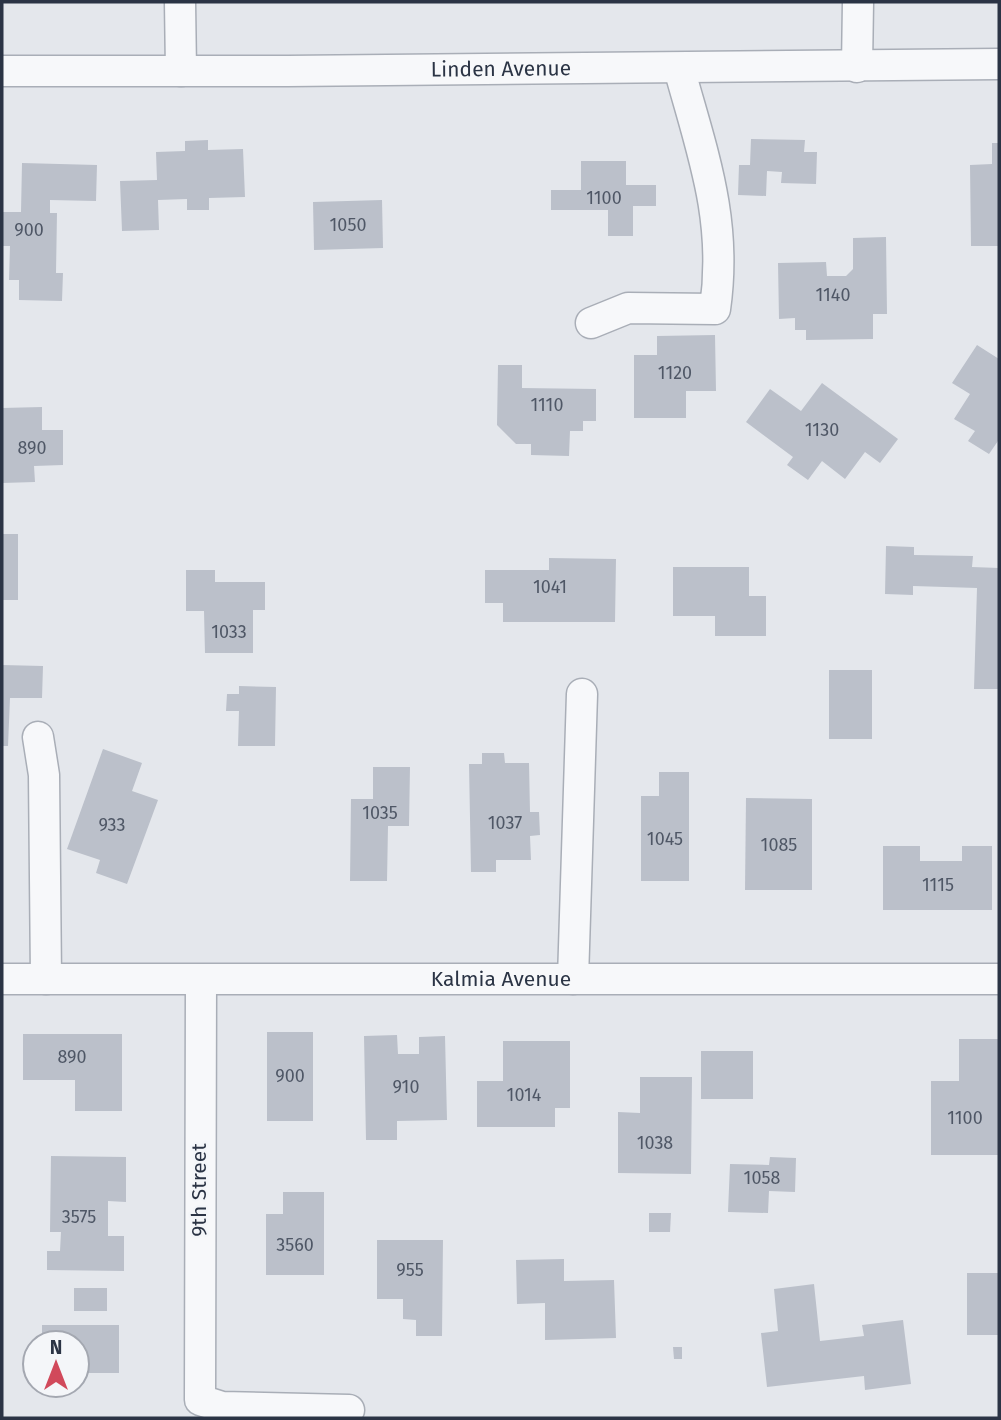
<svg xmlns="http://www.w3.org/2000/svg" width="1001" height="1420" viewBox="0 0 1001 1420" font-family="'Fira Sans',sans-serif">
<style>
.building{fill:#bbc0ca}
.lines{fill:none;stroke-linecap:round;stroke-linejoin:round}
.minor-casing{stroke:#a9aeb7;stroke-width:33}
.minor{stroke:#f7f8fa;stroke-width:30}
.labels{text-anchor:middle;stroke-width:5;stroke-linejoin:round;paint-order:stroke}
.number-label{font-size:18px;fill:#4f5766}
.street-label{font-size:21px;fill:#2b3445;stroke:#f4f6f9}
</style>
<rect width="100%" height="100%" fill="#e4e7ec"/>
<g class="building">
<path d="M 751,139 L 805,140 L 804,152 L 817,152 L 816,184 L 781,183 L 782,172 L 767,171 L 766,196 L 738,195 L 739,165 L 750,165 Z"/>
<path d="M 208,140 L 208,150 L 243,149 L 245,197 L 209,198 L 209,210 L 187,210 L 187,199 L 158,200 L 159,230 L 122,231 L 120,181 L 157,180 L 156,152 L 185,151 L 185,141 Z"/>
<path d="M 992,143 L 999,143 L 999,246 L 971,246 L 970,165 L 992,164 Z"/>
<path d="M 581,161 L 626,161 L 626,185 L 656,185 L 656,206 L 633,206 L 633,236 L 608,236 L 608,210 L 551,210 L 551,190 L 581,190 Z"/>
<path d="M 22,163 L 97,165 L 96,201 L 50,200 L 50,213 L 57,213 L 56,273 L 63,273 L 62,301 L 19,300 L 19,280 L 9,280 L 10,246 L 2,246 L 2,212 L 21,212 Z"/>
<path d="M 382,200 L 383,248 L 314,250 L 313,202 Z"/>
<path d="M 886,237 L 887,314 L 873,314 L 873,339 L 806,340 L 806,330 L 795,330 L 795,318 L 779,319 L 778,263 L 826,262 L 827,276 L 846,276 L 853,269 L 853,238 Z"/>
<path d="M 715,335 L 716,391 L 686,391 L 686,418 L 634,418 L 634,355 L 657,355 L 657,336 Z"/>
<path d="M 977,345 L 999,359 L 999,442 L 998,441 L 989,454 L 968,441 L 975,431 L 954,419 L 970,394 L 952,383 Z"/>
<path d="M 498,365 L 522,365 L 522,388 L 596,389 L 596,421 L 583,421 L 583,431 L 570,431 L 569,456 L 531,455 L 531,444 L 516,444 L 497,425 Z"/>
<path d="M 822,383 L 898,439 L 880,463 L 865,452 L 845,479 L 822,461 L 808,480 L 787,465 L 793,457 L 746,422 L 770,389 L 801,411 Z"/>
<path d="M 42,407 L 42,430 L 63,430 L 63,465 L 34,466 L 35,482 L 2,483 L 2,408 Z"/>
<rect x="2" y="534" width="16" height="66"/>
<path d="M 886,546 L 914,547 L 914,555 L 973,556 L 972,567 L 999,568 L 999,689 L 974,689 L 977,588 L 913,586 L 913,595 L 885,594 Z"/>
<path d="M 549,558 L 616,559 L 615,622 L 503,622 L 503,603 L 485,603 L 485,570 L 549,570 Z"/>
<path d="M 673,567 L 749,567 L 749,596 L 766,596 L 766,636 L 715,636 L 715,616 L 673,616 Z"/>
<path d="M 186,570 L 215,570 L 215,582 L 265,582 L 265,610 L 253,610 L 253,653 L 205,653 L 204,611 L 186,611 Z"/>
<path d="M 2,665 L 43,666 L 42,698 L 10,698 L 8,746 L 2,746 Z"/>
<rect x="829" y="670" width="43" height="69"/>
<path d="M 239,686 L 276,687 L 275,746 L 238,746 L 239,711 L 226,711 L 227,694 L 239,694 Z"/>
<path d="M 103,749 L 142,763 L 132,791 L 158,800 L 127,884 L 96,873 L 100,860 L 67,849 Z"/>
<path d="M 482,753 L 504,753 L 505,763 L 529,763 L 530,812 L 539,812 L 540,835 L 530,836 L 531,860 L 496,860 L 496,872 L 471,872 L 469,764 L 482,764 Z"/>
<path d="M 373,767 L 410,767 L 409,826 L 388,826 L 387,881 L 350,881 L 351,799 L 373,799 Z"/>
<path d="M 659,772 L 689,772 L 689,881 L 641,881 L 641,796 L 659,796 Z"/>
<path d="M 746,798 L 812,799 L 812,890 L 745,890 Z"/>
<path d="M 883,846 L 920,846 L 920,861 L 962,861 L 962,846 L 992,846 L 992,910 L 883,910 Z"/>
<rect x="267" y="1032" width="46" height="89"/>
<path d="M 23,1034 L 122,1034 L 122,1111 L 75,1111 L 75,1080 L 23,1080 Z"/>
<path d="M 397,1035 L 398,1054 L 419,1054 L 419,1037 L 445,1036 L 447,1120 L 397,1121 L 397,1140 L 366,1140 L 364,1036 Z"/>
<path d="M 959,1039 L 999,1039 L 999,1155 L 931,1155 L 931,1081 L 959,1081 Z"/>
<path d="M 503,1041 L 570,1041 L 570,1108 L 555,1108 L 555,1127 L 477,1127 L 477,1081 L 503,1081 Z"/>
<rect x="701" y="1051" width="52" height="48"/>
<path d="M 640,1077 L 692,1077 L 691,1174 L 618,1173 L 618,1112 L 640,1113 Z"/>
<path d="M 51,1156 L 126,1157 L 126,1202 L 108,1201 L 108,1236 L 124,1236 L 124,1271 L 47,1270 L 47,1251 L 60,1251 L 61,1232 L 50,1232 Z"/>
<path d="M 770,1157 L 796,1158 L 795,1192 L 769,1191 L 768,1213 L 728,1212 L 730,1164 L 769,1165 Z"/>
<path d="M 283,1192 L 324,1192 L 324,1275 L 266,1275 L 266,1214 L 283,1214 Z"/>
<path d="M 649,1213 L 671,1213 L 670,1232 L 649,1232 Z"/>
<path d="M 377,1240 L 443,1240 L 442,1336 L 416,1336 L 416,1320 L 403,1319 L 403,1299 L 377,1299 Z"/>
<path d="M 564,1259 L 564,1281 L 614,1280 L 616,1338 L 545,1340 L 545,1303 L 517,1304 L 516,1260 Z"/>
<rect x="967" y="1273" width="32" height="62"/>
<path d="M 814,1284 L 820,1341 L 864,1336 L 862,1325 L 903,1320 L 911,1384 L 865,1390 L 864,1376 L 767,1387 L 761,1333 L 778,1331 L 774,1289 Z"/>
<rect x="74" y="1288" width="33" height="23"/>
<path d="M 42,1325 L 119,1325 L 119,1373 L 77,1373 L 77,1343 L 42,1343 Z"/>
<path d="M 673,1347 L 682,1347 L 682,1359 L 674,1359 Z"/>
</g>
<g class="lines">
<g class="minor-casing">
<g id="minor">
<path d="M 180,2 L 181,71"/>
<path d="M 857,67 L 858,2"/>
<path id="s1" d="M 2,71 L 288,71 L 999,64"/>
<path d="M 591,323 L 628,308 L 715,309 C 728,219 702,152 679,68"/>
<path d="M 38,737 L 44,775 L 46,979"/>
<path id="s2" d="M 2,979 L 999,979"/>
<path d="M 573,979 L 582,694"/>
<path d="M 201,980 L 200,1400 L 222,1407 L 349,1410"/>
</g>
</g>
<use href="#minor" class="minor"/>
</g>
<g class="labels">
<g class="number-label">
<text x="604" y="204">1100</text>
<text x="348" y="231">1050</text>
<text x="29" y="236">900</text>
<text x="833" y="301">1140</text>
<text x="675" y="379">1120</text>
<text x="547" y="411">1110</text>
<text x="822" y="436">1130</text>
<text x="32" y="454">890</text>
<text x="550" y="593">1041</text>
<text x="229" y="638">1033</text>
<text x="380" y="819">1035</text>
<text x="505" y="829">1037</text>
<text x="112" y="831">933</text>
<text x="665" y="845">1045</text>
<text x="779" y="851">1085</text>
<text x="938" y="891">1115</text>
<text x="72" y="1063">890</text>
<text x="290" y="1082">900</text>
<text x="406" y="1093">910</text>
<text x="524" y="1101">1014</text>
<text x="965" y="1124">1100</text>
<text x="655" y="1149">1038</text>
<text x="762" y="1184">1058</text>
<text x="79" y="1223">3575</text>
<text x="295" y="1251">3560</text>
<text x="410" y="1276">955</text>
</g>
<g class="street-label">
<text dy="7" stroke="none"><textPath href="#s1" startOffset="499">Linden Avenue</textPath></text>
<text dy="7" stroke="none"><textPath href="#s2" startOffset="499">Kalmia Avenue</textPath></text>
<text transform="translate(199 1190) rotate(-90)" y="7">9th Street</text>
</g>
</g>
<rect width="1001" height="1420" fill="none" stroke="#2b3445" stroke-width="7"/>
<g transform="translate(56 1364)"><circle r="33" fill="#f4f6f9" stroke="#a4a8b1" stroke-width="2"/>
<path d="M0-5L12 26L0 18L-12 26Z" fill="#d1495b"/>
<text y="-10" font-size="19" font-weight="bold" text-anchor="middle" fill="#2b3445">N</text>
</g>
</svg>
